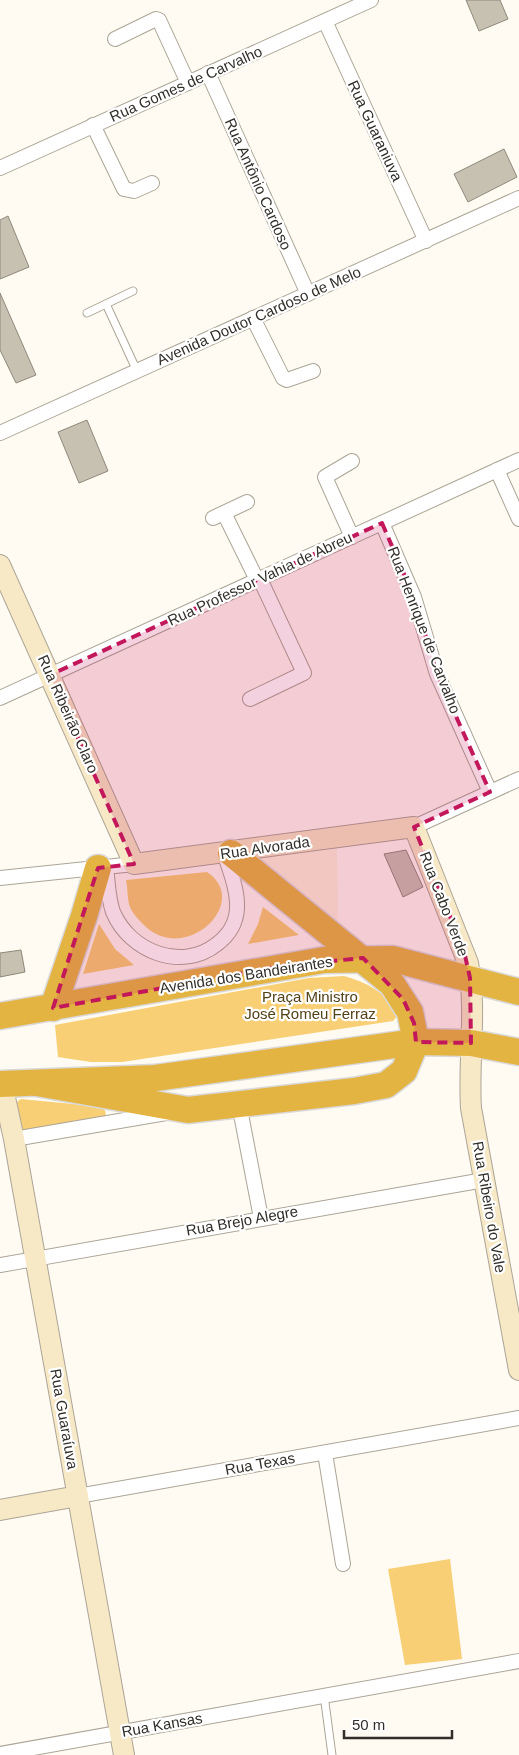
<svg xmlns="http://www.w3.org/2000/svg" width="519" height="1755" viewBox="0 0 519 1755" font-family="Arial,sans-serif">
<style>
.built{fill:#fef3dd}
.green{fill:#f8cf74}
.building{fill:#c7c1b2;stroke:#8e887a}
.lines{fill:none;stroke-linecap:round;stroke-linejoin:round}
.lane-casing{stroke:#aca597;stroke-width:9}
.street-casing{stroke:#aca597;stroke-width:16}
.secondary-casing{stroke:#aca597;stroke-width:22}
.highway-casing{stroke:#dad9d8;stroke-width:29}
.lane{stroke:#fff;stroke-width:7}
.street{stroke:#fff;stroke-width:14}
.secondary{stroke:#f7e8c6;stroke-width:20}
.highway{stroke:#e4b442;stroke-width:26}
.marked{fill:#c2185b;fill-opacity:0.2;stroke:#c2185b;stroke-width:4;stroke-dasharray:10 6;stroke-linejoin:round}
.labels{text-anchor:middle;stroke-width:4.5;stroke-linejoin:round;paint-order:stroke}
.street-label{font-size:15px;fill:#312e29;stroke:#fff}
.park-label{font-size:15px;fill:#534117;stroke:#fff}
</style>
<rect width="100%" height="100%" fill="#fffbf2"/>
<path class="built" d="M 337,849 L 338,922 L 329,917 L 247,857 Z"/>
<g class="green">
<path d="M 207,872 C 251,901 189,963 147,928 C 141,922 133,915 130,907 C 127,899 128,889 126,880 Z"/>
<path d="M 263,907 L 299,935 L 248,944 L 258,924 Z"/>
<path d="M 99,924 L 115,949 L 134,965 L 83,974 Z"/>
<path d="M 344,976 C 366,982 387,993 399,1014 L 393,1021 L 122,1062 L 91,1062 L 58,1057 L 55,1025 L 309,978 Z"/>
<path d="M 21,1099 L 104,1107 L 107,1119 L 24,1131 L 18,1129 L 17,1102 Z"/>
<path d="M 450,1559 L 462,1659 L 405,1665 L 388,1569 Z"/>
</g>
<g class="building">
<path d="M 466,0 L 500,0 L 508,19 L 479,31 Z"/>
<path d="M 504,149 L 517,177 L 468,202 L 454,174 Z"/>
<path d="M 8,216 L 29,267 L 0,279 L 0,220 Z"/>
<path d="M 0,293 L 36,375 L 16,383 L 0,350 Z"/>
<path d="M 87,420 L 108,471 L 79,483 L 58,432 Z"/>
<path d="M 406,850 L 423,887 L 403,897 L 384,854 Z"/>
<path d="M 21,950 L 25,972 L 0,977 L 0,953 Z"/>
</g>
<g class="lines">
<g class="lane-casing">
<g id="lane">
<path d="M 106,304 L 137,371"/>
<path d="M 87,313 L 133,291"/>
<path d="M 324,1695 L 332,1755"/>
</g>
</g>
<g class="street-casing">
<g id="street">
<path d="M 325,21 L 426,241"/>
<path d="M 115,39 L 156,19 L 159,20 L 188,83"/>
<path d="M 208,73 L 308,294"/>
<path d="M 93,125 L 124,189 L 134,191 L 152,183"/>
<path d="M 0,168 L 371,0"/>
<path d="M 253,318 L 283,378 L 287,380 L 313,371"/>
<path d="M 0,433 L 519,198"/>
<path d="M 497,470 L 519,519"/>
<path d="M 224,513 L 257,580"/>
<path d="M 213,518 L 247,502"/>
<path d="M 382,523 L 414,597 L 437,674 L 490,792"/>
<path d="M 352,537 L 325,477 L 352,461"/>
<path d="M 0,698 L 519,460"/>
<path d="M 250,699 L 304,673 L 260,579"/>
<path d="M 414,827 L 519,779"/>
<path d="M 106,867 C 108,882 108,898 113,912 C 130,952 182,972 217,944 C 229,935 236,923 237,909 C 238,890 230,871 224,853"/>
<path d="M 0,878 L 134,864"/>
<path d="M 239,1104 L 261,1218"/>
<path d="M 14,1139 L 166,1113"/>
<path d="M 0,1265 L 484,1180"/>
<path d="M 325,1453 L 343,1564"/>
<path d="M 78,1496 L 519,1418"/>
<path d="M 0,1754 L 519,1661"/>
</g>
</g>
<g class="secondary-casing">
<g id="secondary">
<path d="M 0,565 L 134,864 L 414,827 L 468,963 C 477,1010 468,1061 471,1108 L 519,1370"/>
<path d="M 2,1084 L 14,1139 L 124,1755"/>
<path d="M 0,1510 L 78,1496"/>
</g>
</g>
<g class="highway-casing">
<g id="highway">
<path d="M 53,1008 L 84,916 L 98,868"/>
<path d="M 0,1016 L 324,960 L 393,959 L 519,992"/>
<path d="M 37,1083 L 188,1110 L 354,1091 L 386,1085 L 404,1071 L 416,1042 L 410,1012 L 392,984 L 231,853"/>
<path d="M 0,1084 L 155,1078 L 416,1042 L 471,1043 L 519,1052"/>
</g>
</g>
<use href="#lane" class="lane"/>
<use href="#street" class="street"/>
<use href="#secondary" class="secondary"/>
<use href="#highway" class="highway"/>
</g>
<path class="marked" d="M 382,523 L 414,597 L 437,674 L 490,792 L 414,827 L 464,951 L 470,978 L 471,1043 L 416,1042 L 414,1023 L 403,999 L 363,958 L 289,965 L 53,1008 L 98,868 L 134,864 L 50,675 Z"/>
<g class="labels">
<g class="street-label">
<text transform="translate(186 84) rotate(-24)" y="5">Rua Gomes de Carvalho</text>
<text transform="translate(375 131) rotate(65)" y="5">Rua Guaraniuva</text>
<text transform="translate(258 184) rotate(66)" y="5">Rua Antônio Cardoso</text>
<text transform="translate(259 316) rotate(-24)" y="5">Avenida Doutor Cardoso de Melo</text>
<text transform="translate(260 579) rotate(-25)" y="5">Rua Professor Vahia de Abreu</text>
<text transform="translate(424 630) rotate(69)" y="5">Rua Henrique de Carvalho</text>
<text transform="translate(68 714) rotate(66)" y="5">Rua Ribeirão Claro</text>
<text transform="translate(265 848) rotate(-8)" y="5">Rua Alvorada</text>
<text transform="translate(444 904) rotate(69)" y="5">Rua Cabo Verde</text>
<text transform="translate(246 975) rotate(-9)" y="5">Avenida dos Bandeirantes</text>
<text transform="translate(489 1207) rotate(80)" y="5">Rua Ribeiro do Vale</text>
<text transform="translate(242 1221) rotate(-10)" y="5">Rua Brejo Alegre</text>
<text transform="translate(64 1419) rotate(80)" y="5">Rua Guaraíuva</text>
<text transform="translate(260 1464) rotate(-10)" y="5">Rua Texas</text>
<text transform="translate(162 1725) rotate(-10)" y="5">Rua Kansas</text>
</g>
<g class="park-label">
<text x="310" y="1002">Praça Ministro<tspan x="310" dy="17">José Romeu Ferraz</tspan></text>
</g>
</g>
<path d="M344 1730v8h108v-8" fill="none" stroke="#312e29" stroke-width="2.5"/>
<text x="352" y="1730" font-size="15" fill="#312e29" stroke="#ffffff" stroke-width="4" paint-order="stroke">50 m</text>
</svg>
